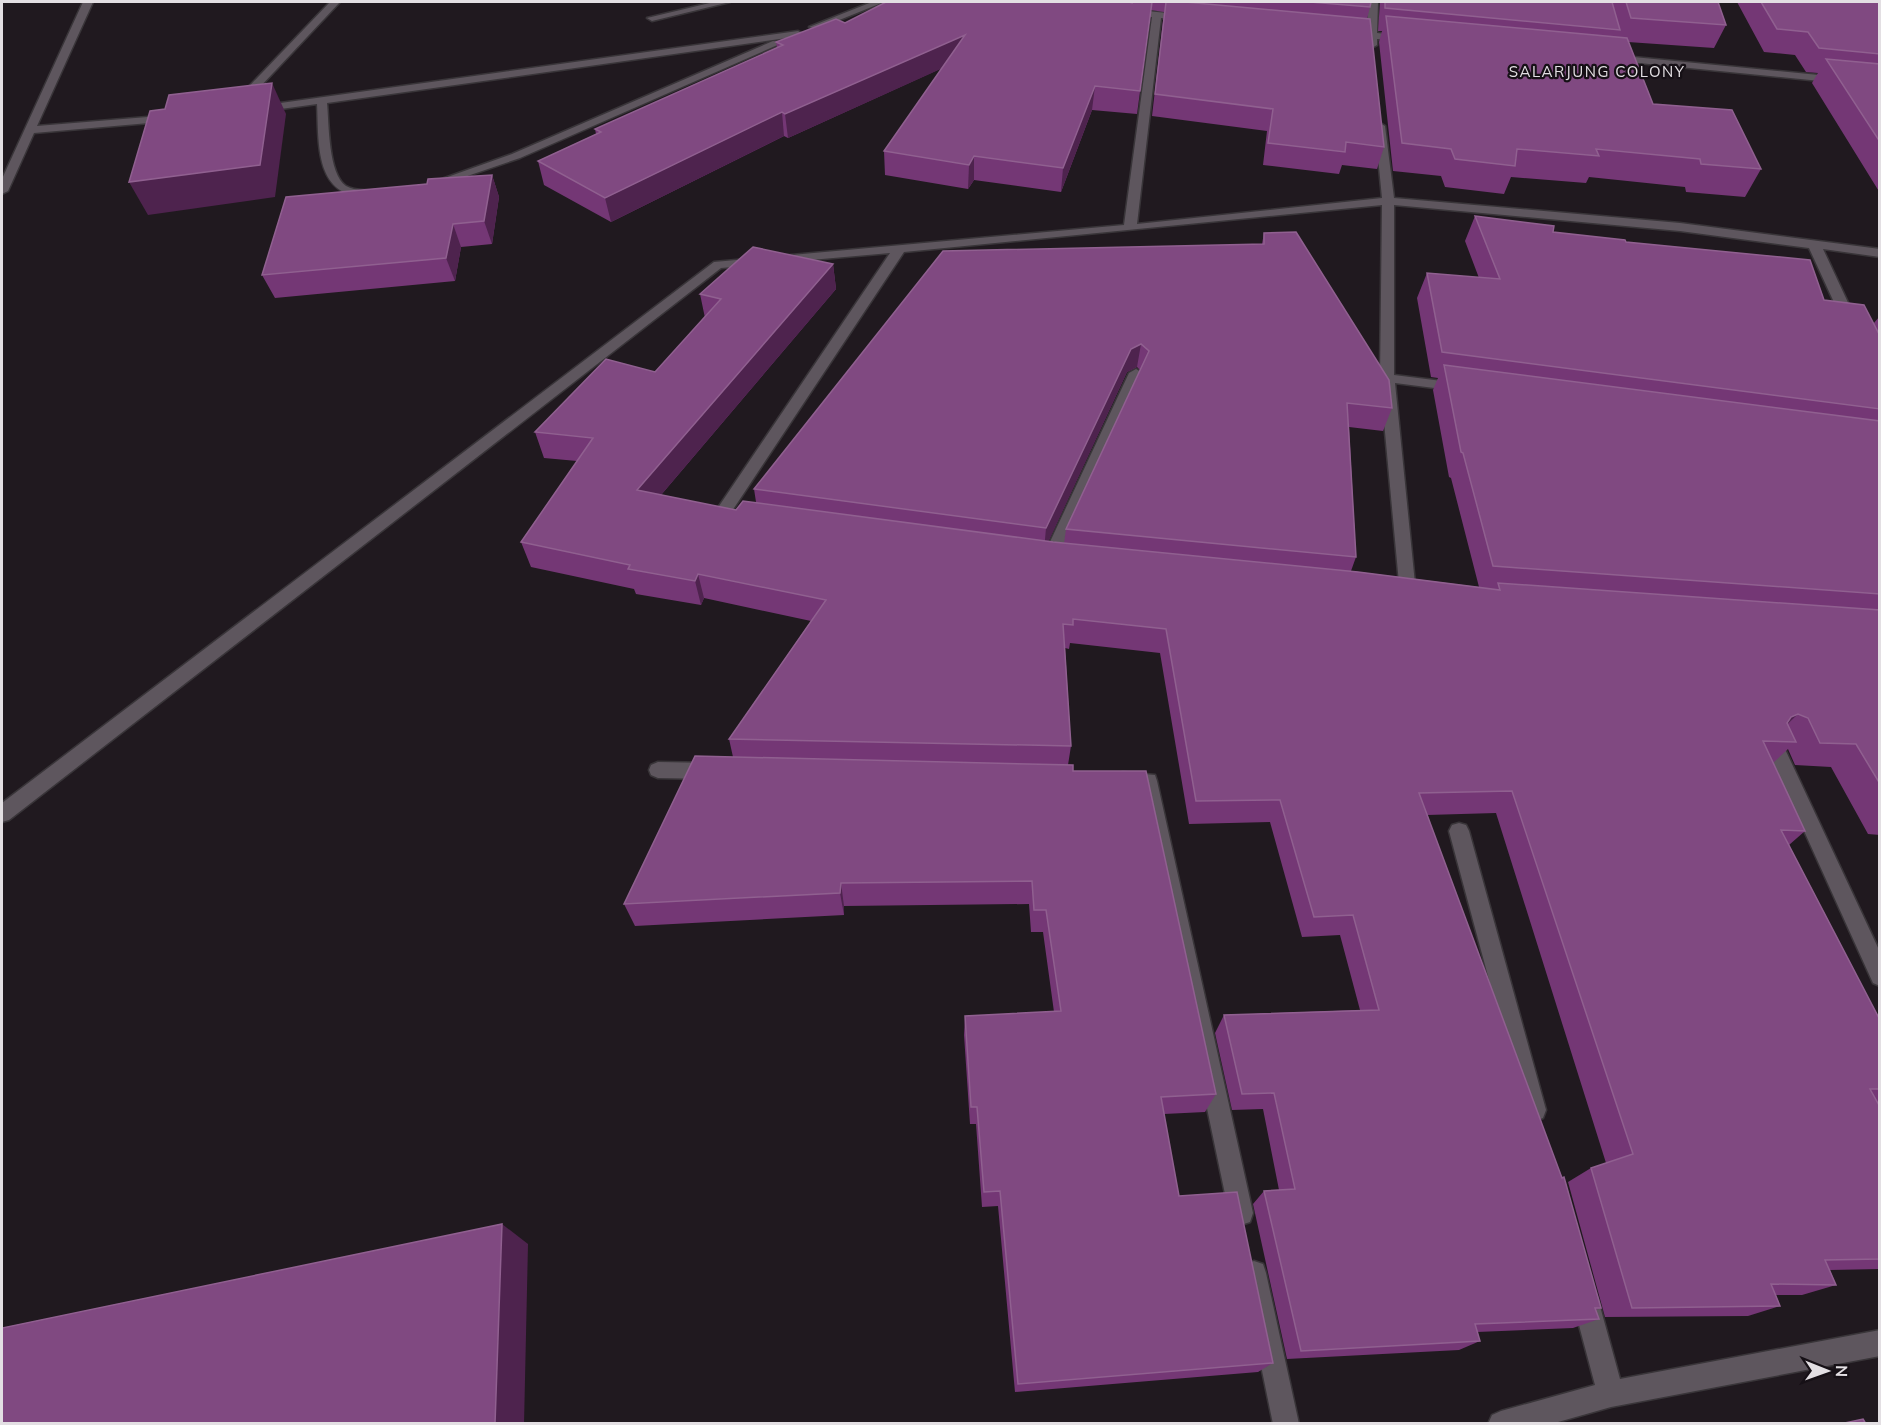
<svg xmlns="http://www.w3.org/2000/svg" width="1881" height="1425" viewBox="0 0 1881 1425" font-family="Mulish,sans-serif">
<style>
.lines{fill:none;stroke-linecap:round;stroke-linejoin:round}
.minor-casing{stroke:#393539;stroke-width:3}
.minor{fill:#5e565e;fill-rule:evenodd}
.wall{fill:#743775;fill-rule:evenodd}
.shaded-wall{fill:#4e234e}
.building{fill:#804981;stroke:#906090;stroke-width:1.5}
.labels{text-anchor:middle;stroke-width:4.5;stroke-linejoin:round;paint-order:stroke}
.far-neighbourhood-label{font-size:15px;letter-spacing:1.5px;fill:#e3dfe3;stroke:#161016}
</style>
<rect width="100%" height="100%" fill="#20191f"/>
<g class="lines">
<g class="minor-casing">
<g id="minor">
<path d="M 83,2 L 93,2 L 37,126 L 172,115 L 177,118 L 172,121 L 34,133 L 8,191 L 2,194 L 2,179 Z"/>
<path d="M 330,2 L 340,2 L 243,105 L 235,105 L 235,101 Z"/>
<path d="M 714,2 L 730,2 L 652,21 L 647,18 Z"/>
<path d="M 872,2 L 884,2 L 817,29 L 809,27 Z"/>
<path d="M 1368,2 L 1378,2 L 1377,33 L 1406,36 L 1406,40 L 1377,39 L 1377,45 L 1372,48 L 1367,45 L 1367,38 L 1344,35 L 1342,33 L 1347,30 L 1367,32 Z"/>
<path d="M 1126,9 L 1188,15 L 1193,18 L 1188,21 L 1161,18 L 1137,224 L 1382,198 L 1375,126 L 1380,123 L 1385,126 L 1394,198 L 1680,223 L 1880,249 L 1880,257 L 1823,249 L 1858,324 L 1851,328 L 1844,324 L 1809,248 L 1680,231 L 1394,205 L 1394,375 L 1458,383 L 1465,387 L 1458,391 L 1395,383 L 1416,594 L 1408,600 L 1400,594 L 1380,378 L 1382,205 L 904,252 L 732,511 L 743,513 L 745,517 L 737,522 L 715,519 L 713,515 L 890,253 L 721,268 L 9,820 L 2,822 L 2,803 L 714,262 L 1124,225 L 1152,17 L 1123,14 L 1123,10 Z"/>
<path d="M 798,31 L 803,34 L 801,36 L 327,103 C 329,123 328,174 346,186 C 356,192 369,189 379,192 L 381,194 C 375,199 367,197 359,196 C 314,192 319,138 317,104 L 259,112 L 254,109 L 259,106 Z"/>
<path d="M 773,41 L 782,43 L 520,158 L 435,187 L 425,185 L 512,154 Z"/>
<path d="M 1613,55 L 1880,81 L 1880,87 L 1609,60 L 1608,58 Z"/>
<path d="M 1136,369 L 1143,373 L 1058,559 L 1050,565 L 1044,563 L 1042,559 L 1129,373 Z"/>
<path d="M 1775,739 L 1782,742 L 1784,747 L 1880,952 L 1880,986 L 1873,983 L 1766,747 L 1768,742 Z"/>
<path d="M 658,762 L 712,763 L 719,766 L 721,771 L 719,776 L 712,779 L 658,778 L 651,775 L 649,770 L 651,765 Z"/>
<path d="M 1123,772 L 1155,775 L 1157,781 L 1253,1213 L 1250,1222 L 1241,1225 L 1232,1222 L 1229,1213 L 1140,789 L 1116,786 L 1114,780 L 1116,774 Z"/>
<path d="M 1459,823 L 1466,825 L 1469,831 L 1546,1110 L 1543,1118 L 1535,1121 L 1527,1118 L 1524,1110 L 1449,831 L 1452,825 Z"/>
<path d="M 1254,1261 L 1263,1264 L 1266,1273 L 1299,1424 L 1273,1424 L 1242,1273 L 1245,1264 Z"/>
<path d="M 1585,1286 L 1594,1290 L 1598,1299 L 1620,1379 L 1880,1330 L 1880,1356 L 1611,1407 L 1551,1424 L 1488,1424 L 1492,1415 L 1501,1411 L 1595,1385 L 1572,1299 L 1576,1290 Z"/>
</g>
</g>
<use href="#minor" class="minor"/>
</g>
<g class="wall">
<path d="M 1380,2 L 1718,2 L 1726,25 L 1714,48 L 1628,42 L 1653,104 L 1761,169 L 1745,197 L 1686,192 L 1685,187 L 1589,177 L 1586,183 L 1511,177 L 1504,194 L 1445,187 L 1441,176 L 1393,171 L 1379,42 L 1382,31 L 1378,31 Z"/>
<path d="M 1737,2 L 1880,2 L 1880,193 L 1812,83 L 1818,73 L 1806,72 L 1795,55 L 1764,52 Z"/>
<path d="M 1132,3 L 1132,2 L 1371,2 L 1370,7 L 1367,19 L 1384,147 L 1377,169 L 1342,165 L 1339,174 L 1263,165 L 1267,131 L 1152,116 L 1164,12 L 1151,10 L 1137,114 L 1092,110 L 1061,192 L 974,180 L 968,189 L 885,175 L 884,151 L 942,68 L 788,138 L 784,136 L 611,222 L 544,185 L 538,161 L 596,134 L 595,129 L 777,48 L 776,42 L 845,23 Z"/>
<path d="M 492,175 L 499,197 L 492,244 L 461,247 L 455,281 L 275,298 L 262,275 L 427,184 Z"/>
<path d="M 1475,216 L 1553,232 L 1626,242 L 1824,300 L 1873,324 L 1880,316 L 1880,835 L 1868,834 L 1831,767 L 1795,765 L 1788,749 L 1773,763 L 1805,831 L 1789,845 L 1880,1020 L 1880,1105 L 1878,1105 L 1880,1107 L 1880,1269 L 1830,1270 L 1836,1285 L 1802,1295 L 1776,1295 L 1780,1306 L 1748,1316 L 1605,1317 L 1568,1182 L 1591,1168 L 1606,1163 L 1496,813 L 1427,815 L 1601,1308 L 1596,1310 L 1599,1319 L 1573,1328 L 1477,1332 L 1480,1341 L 1459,1350 L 1287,1359 L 1253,1204 L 1264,1191 L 1279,1190 L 1263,1109 L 1232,1110 L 1215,1033 L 1224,1015 L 1360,1010 L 1340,935 L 1302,937 L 1270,822 L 1189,824 L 1160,653 L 1070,643 L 1069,649 L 1065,648 L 1071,746 L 1068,765 L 1073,771 L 1216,1094 L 1205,1112 L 1164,1114 L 1179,1196 L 1273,1363 L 1258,1372 L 1015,1392 L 998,1206 L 982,1207 L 976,1124 L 970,1124 L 964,1035 L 965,1016 L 1054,1012 L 1043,932 L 1031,932 L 1029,904 L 844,906 L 844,915 L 635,926 L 624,904 L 733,757 L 729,739 L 811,621 L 704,598 L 701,605 L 636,594 L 634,589 L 531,567 L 521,542 L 577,461 L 544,458 L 535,432 L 655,372 L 705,318 L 700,294 L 833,264 L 836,289 L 661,495 L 736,510 L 756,502 L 754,489 L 1262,244 L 1264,233 L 1392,408 L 1383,431 L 1349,427 L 1356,557 L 1351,571 L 1479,587 L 1451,478 L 1449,477 L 1433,390 L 1438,378 L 1431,377 L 1417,298 L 1427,273 L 1479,278 L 1465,241 ZM 1137,367 L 1140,370 L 1066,529 L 1064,544 L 1048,542 L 1127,372 Z"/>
</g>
<g class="shaded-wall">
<path d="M 965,35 L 965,58 L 788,138 L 785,114 Z"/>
<path d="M 272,83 L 286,114 L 275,197 L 148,215 L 129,182 Z"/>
<path d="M 1095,86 L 1092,110 L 1061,192 L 1063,168 Z"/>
<path d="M 782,112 L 784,136 L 611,222 L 605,198 Z"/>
<path d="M 974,156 L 974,180 L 968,189 L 969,165 Z"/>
<path d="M 492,175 L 499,197 L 492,244 L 484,221 Z"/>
<path d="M 453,224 L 461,247 L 455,281 L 446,258 Z"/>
<path d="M 833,264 L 836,289 L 644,515 L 637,490 Z"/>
<path d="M 1141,344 L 1137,367 L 1127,372 L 1044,551 L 1046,528 L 1131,349 Z"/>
<path d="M 698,574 L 704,598 L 701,605 L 695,581 Z"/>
<path d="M 1798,714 L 1774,737 L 1791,717 Z"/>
<path d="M 841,883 L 844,906 L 844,915 L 840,893 Z"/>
<path d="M 502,1224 L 528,1244 L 524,1424 L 495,1424 Z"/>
</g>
<g class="building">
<path d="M 886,2 L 1129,2 L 1132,3 L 1132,2 L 1152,2 L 1140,91 L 1095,86 L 1063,168 L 974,156 L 969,165 L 884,151 L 965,35 L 785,114 L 782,112 L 605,198 L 538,161 L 601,132 L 595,129 L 783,45 L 776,42 L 836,19 L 845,23 Z"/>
<path d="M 1166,2 L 1185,2 L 1370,19 L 1384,147 L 1346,142 L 1345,152 L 1268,143 L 1273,109 L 1155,94 Z"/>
<path d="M 1310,2 L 1371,2 L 1370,7 Z"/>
<path d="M 1385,2 L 1612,2 L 1620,30 L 1385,8 Z"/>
<path d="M 1626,2 L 1718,2 L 1726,25 L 1631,18 Z"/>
<path d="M 1761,2 L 1880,2 L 1880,54 L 1819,48 L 1808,32 L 1777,29 Z"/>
<path d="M 1386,16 L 1627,38 L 1653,104 L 1732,110 L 1761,169 L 1701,164 L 1700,159 L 1596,149 L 1599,156 L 1517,149 L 1515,166 L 1455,159 L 1451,149 L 1402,143 Z"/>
<path d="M 1826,59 L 1880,64 L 1880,142 Z"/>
<path d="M 272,83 L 260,165 L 129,182 L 150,111 L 165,109 L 169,95 Z"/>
<path d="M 492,175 L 484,221 L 453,224 L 446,258 L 262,275 L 286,197 L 427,184 L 428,179 Z"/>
<path d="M 1475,216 L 1554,226 L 1553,232 L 1625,240 L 1626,242 L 1810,260 L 1824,300 L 1864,305 L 1880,336 L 1880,409 L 1442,352 L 1427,273 L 1500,279 Z"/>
<path d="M 1296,232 L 1389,380 L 1392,408 L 1347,403 L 1356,557 L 1066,529 L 1149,351 L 1141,344 L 1131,349 L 1046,528 L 754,489 L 943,251 L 1264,244 L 1264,233 Z"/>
<path d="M 753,247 L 833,264 L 637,490 L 736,510 L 743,501 L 1053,542 L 1358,572 L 1500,590 L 1498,583 L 1880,610 L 1880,784 L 1856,744 L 1820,743 L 1808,718 L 1798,714 L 1791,717 L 1787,723 L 1796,742 L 1763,741 L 1805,831 L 1781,830 L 1880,1020 L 1880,1089 L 1870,1089 L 1880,1107 L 1880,1259 L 1825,1260 L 1836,1285 L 1771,1284 L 1780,1306 L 1632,1308 L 1591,1168 L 1633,1154 L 1512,791 L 1419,793 L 1562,1178 L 1564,1177 L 1601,1308 L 1595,1308 L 1599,1319 L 1475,1324 L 1480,1341 L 1301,1351 L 1264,1191 L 1295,1189 L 1274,1093 L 1242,1094 L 1224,1015 L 1379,1010 L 1353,915 L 1314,917 L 1280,800 L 1196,801 L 1166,629 L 1073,619 L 1073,625 L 1063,624 L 1071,746 L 729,739 L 826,600 L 698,574 L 695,581 L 628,569 L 630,565 L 521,542 L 593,438 L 535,432 L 606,359 L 655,372 L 721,299 L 700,294 Z"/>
<path d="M 1444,365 L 1880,421 L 1880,594 L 1493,566 L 1463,453 L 1461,452 Z"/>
<path d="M 695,756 L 1073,765 L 1073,771 L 1146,771 L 1216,1094 L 1161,1097 L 1179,1196 L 1237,1192 L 1273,1363 L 1018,1384 L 1000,1191 L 984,1192 L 977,1107 L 971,1107 L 965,1016 L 1061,1011 L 1046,910 L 1034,910 L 1032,881 L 841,883 L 840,893 L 624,904 Z"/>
<path d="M 502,1224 L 495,1424 L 2,1424 L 2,1328 Z"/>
<path d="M 1863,1419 L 1866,1424 L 1840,1424 Z"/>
</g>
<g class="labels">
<g class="far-neighbourhood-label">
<text x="1597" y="77">SALARJUNG COLONY</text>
</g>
</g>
<rect width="1881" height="1425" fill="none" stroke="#e3dfe3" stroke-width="6"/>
<g transform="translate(1827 1371) rotate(91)" stroke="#161016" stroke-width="4.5" paint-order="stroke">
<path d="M0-4.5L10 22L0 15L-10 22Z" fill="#e3dfe3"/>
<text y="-9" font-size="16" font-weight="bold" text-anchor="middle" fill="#e3dfe3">N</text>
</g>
</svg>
